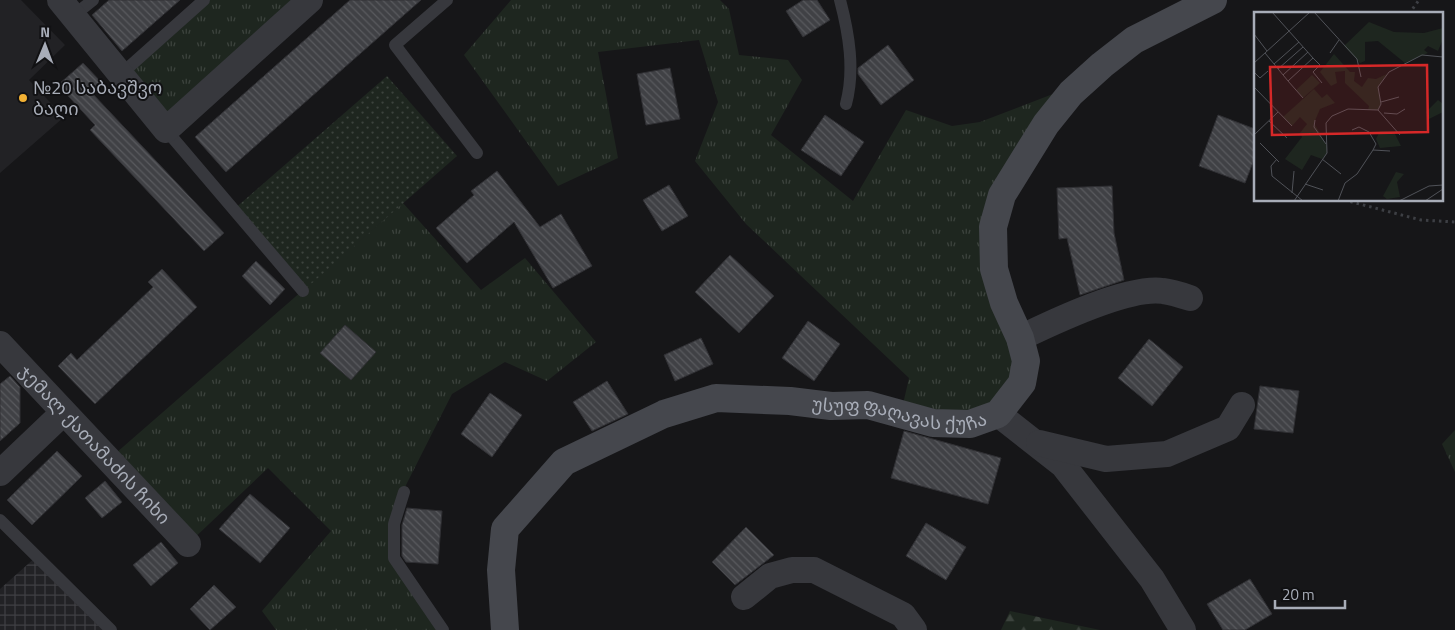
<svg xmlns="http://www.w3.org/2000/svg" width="1455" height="630" viewBox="0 0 1455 630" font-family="'Titillium Web','Noto Sans Georgian',sans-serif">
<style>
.built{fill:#222225}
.industrial{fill:url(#industrial-grid)}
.grass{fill:url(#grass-tufts)}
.forest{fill:url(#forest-firs)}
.garden{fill:url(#garden-dots)}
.building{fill:url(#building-back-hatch);stroke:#303034}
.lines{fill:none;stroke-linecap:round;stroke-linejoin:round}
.path{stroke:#3d3f44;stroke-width:3;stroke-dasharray:2.5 4;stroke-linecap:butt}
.lane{stroke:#37383d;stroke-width:12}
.street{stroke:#37383d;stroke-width:26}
.secondary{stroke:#45474d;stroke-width:28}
.poi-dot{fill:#f2b134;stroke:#111113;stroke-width:2}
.labels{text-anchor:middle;stroke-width:4;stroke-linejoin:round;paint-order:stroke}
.poi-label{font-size:18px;fill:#a8adb8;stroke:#111113;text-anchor:start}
.street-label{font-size:18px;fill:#a8adb8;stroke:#111113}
.inset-road{fill:none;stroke:#505258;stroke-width:1}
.view{fill:#d62828;fill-opacity:0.15;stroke:#d62828;stroke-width:2.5}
.inset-edge{fill:none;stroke:#a8adb8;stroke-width:2.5}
</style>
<defs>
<pattern id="industrial-grid" width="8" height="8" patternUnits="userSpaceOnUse" patternTransform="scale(1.25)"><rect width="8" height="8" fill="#222225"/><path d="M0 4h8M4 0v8" fill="none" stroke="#3f3f43"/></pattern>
<pattern id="grass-tufts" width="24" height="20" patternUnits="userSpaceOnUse" patternTransform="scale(1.25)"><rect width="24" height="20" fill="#1e261f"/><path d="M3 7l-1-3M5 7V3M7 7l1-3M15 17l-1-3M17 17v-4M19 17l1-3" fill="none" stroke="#3c433d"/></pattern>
<pattern id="forest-firs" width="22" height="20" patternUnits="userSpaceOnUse" patternTransform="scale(1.25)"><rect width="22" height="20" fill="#1e261f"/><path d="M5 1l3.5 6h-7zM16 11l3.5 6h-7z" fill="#3c433d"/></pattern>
<pattern id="garden-dots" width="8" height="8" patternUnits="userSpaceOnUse" patternTransform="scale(1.25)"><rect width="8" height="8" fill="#1e261f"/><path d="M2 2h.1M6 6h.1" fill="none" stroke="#3c433d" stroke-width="1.8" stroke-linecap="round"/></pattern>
<pattern id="building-back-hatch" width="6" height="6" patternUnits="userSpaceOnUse" patternTransform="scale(1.25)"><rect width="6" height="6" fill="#404145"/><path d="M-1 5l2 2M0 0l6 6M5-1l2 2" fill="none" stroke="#595a5e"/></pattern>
</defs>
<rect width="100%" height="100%" fill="#161618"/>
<path class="built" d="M 0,0 L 21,0 L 65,45 L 29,80 L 64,117 L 0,173 Z"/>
<path class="industrial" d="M 37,556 L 111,630 L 0,630 L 0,589 Z"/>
<g class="grass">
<path d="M 203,0 L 310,0 L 166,130 L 121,73 Z"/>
<path d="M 511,0 L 720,0 L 729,9 L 739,55 L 788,60 L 802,80 L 771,135 L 853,201 L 906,110 L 952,126 L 980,122 L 1084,82 L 993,227 L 1026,361 L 998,414 L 901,413 L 909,378 L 746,224 L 695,161 L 718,102 L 699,40 L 598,52 L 618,158 L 558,186 L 464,55 Z"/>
<path d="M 403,203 L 481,290 L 525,258 L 596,342 L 547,381 L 505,362 L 452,394 L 406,485 L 394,524 L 394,558 L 443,630 L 276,630 L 262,611 L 331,531 L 268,468 L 188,544 L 108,460 Z"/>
<path d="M 1455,430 L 1455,472 L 1442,444 Z"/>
</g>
<path class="forest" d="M 1010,611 L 1100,630 L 1001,630 Z"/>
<path class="garden" d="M 387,76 L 457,156 L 303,291 L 233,210 Z"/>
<g class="building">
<path d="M 109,0 L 180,0 L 122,51 L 92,15 Z"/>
<path d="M 350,0 L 421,0 L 226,172 L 195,137 Z"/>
<path d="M 803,0 L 817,0 L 830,20 L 803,37 L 786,11 Z"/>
<path d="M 888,45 L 914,80 L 881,105 L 858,74 L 858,68 Z"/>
<path d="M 83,63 L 101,82 L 90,91 L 224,233 L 204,251 L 90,130 L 95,125 L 58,85 Z"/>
<path d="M 670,68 L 680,119 L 646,125 L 637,74 Z"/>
<path d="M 825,115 L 864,142 L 841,176 L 801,150 Z"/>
<path d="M 1218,115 L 1255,129 L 1255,157 L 1245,183 L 1199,166 Z"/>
<path d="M 497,171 L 540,227 L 561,214 L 592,266 L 553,288 L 514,222 L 467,263 L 436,228 L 474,195 L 471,191 Z"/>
<path d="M 669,185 L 688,216 L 662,231 L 643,200 Z"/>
<path d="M 1112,186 L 1114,233 L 1124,280 L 1080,295 L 1067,238 L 1059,239 L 1057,188 Z"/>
<path d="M 730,255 L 774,296 L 739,333 L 695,292 Z"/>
<path d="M 256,261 L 285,289 L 270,305 L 242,276 Z"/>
<path d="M 162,269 L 197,307 L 95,404 L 58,366 L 71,353 L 77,360 L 153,287 L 148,282 Z"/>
<path d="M 808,321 L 840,344 L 814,381 L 782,358 Z"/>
<path d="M 345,325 L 376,352 L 351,380 L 320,353 Z"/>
<path d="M 701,338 L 713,364 L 675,381 L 664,355 Z"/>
<path d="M 1149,339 L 1183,367 L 1152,406 L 1118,378 Z"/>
<path d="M 10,376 L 20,387 L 20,423 L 0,441 L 0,384 Z"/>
<path d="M 607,381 L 628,414 L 592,431 L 573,402 Z"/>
<path d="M 1260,386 L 1299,391 L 1293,433 L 1254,429 Z"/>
<path d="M 490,393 L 522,415 L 492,457 L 461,434 Z"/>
<path d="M 904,431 L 1001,458 L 988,504 L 891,478 Z"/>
<path d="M 57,451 L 82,476 L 32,525 L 7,500 Z"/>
<path d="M 105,481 L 122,502 L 102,518 L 85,498 Z"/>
<path d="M 250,494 L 290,528 L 260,563 L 219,529 Z"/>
<path d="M 407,508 L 442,511 L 438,564 L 406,562 L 402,556 L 402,525 Z"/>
<path d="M 926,523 L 966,547 L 946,580 L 906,556 Z"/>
<path d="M 746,527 L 774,555 L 735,585 L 712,562 Z"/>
<path d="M 161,542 L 178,563 L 151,586 L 133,565 Z"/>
<path d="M 1250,579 L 1272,614 L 1245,630 L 1223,630 L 1207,604 Z"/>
<path d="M 214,585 L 236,607 L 210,630 L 190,609 Z"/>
</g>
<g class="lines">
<g class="path">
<path d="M 1409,14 L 1419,0"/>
<path d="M 1344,200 L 1421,220 L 1455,222"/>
</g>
<g class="lane">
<path d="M 447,0 L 395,45 L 477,153"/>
<path d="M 840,0 C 849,34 855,70 846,104"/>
<path d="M 73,16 L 93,0"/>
<path d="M 120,75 L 204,0"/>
<path d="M 166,130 L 303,291"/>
<path d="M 404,492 L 394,524 L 394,558 L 443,630"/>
<path d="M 0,520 L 111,630"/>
</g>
<g class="street">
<path d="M 60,0 L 166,130 L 310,0"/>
<path d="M 1020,338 C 1053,322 1128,286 1163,291 C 1172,292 1181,295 1190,298"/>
<path id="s1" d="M 0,344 L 188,544"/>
<path d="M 998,414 L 1063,465 L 1152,579 L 1183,630"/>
<path d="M 1039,443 L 1106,459 L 1167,454 L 1228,428 L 1242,405"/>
<path d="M 0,473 L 63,413"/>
<path d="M 744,597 L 770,576 L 792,570 L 814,570 L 903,615 L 914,630"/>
</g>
<path class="secondary" id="s2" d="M 505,630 L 501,570 L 505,529 L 564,462 L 664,414 L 716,398 L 790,401 L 831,406 L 868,405 L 933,423 L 970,424 L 998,414 L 1022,383 L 1026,361 L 1020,338 L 1004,303 L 994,269 L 993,227 L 1002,195 L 1046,124 L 1071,93 L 1102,65 L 1134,40 L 1213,0"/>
</g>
<circle class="poi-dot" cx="23" cy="98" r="5"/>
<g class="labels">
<g class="poi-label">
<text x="33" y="94">№20 საბავშვო<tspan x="33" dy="21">ბაღი</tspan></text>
</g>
<g class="street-label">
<text dy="6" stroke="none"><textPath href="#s2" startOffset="541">უსუფ ფაღავას ქუჩა</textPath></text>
<text dy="6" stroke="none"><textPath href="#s1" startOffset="138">ჯემალ ქათამაძის ჩიხი</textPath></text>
</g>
</g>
<g transform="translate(1254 12)">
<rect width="189" height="189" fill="#161618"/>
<path d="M 80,42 L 96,60 L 101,60 L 100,69 L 108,75 L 114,66 L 122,67 L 133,62 L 124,75 L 127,92 L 124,98 L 114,98 L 115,94 L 91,71 L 91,59 L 81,60 L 83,71 L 77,74 L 66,60 ZM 60,77 L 68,86 L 73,82 L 81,91 L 66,97 L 60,111 L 73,134 L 73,141 L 68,147 L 57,143 L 48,158 L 31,147 L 48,125 L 46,121 L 53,112 L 46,105 L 38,114 L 29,105 ZM 184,88 L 189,92 L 189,100 L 175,107 L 172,100 ZM 142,160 L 150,162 L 143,170 L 146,185 L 133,187 L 129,184 Z" fill="#1e261f"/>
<path d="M 115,10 L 140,20 L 170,21 L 189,16 L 189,27 L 184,39 L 174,34 L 170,38 L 174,41 L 151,51 L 124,29 L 111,30 L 111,49 L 106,51 L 90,34 ZM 126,119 L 140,120 L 147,134 L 126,136 L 122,127 Z" fill="#1e261f"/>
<path d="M 58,63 L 66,71 L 49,86 L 42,78 Z" fill="#1e261f"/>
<path class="inset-road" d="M 60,0 L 103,47 L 107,65M 0,22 L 13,39M 11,41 L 34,69 L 59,46 L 18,0M 76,41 L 85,28M 59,46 L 66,53 L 59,60 L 68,71M 0,51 L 56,0M 20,52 L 45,30M 24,57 L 49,35M 0,60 L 6,66 L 14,59M 29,63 L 54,40M 34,69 L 49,86M 0,75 L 38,114M 127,90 L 145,85M 124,98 L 146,123M 130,101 L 143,102 L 151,97M 61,108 L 60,115 L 72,132M 15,109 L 33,126M 98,118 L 105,115 L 115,120 L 122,132 L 119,138M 0,123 L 24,100M 6,131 L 25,150M 23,147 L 17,154 L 18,164 L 49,189M 68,147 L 87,162M 51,172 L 69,178M 38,181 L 40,159M 40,189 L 73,141 L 72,111 L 78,104 L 94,97 L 124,98 L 127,92 L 124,75 L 135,60 L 168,43 L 189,45M 84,189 L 91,171 L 103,162 L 119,138 L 136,139M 145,189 L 175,174 L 189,173M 171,189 L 189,177"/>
<path class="view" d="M 173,53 L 174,120 L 18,123 L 16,55 Z"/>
<rect width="189" height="189" class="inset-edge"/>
</g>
<g transform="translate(45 45) rotate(1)" stroke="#111113" stroke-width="4" paint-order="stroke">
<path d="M0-4L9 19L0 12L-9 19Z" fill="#a8adb8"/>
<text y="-8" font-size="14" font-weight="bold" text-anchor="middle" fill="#a8adb8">N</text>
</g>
<path d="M1275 600v8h70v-8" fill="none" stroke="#a8adb8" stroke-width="2.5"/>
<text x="1282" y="600" font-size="15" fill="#a8adb8" stroke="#111113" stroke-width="4" paint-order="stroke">20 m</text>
</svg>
